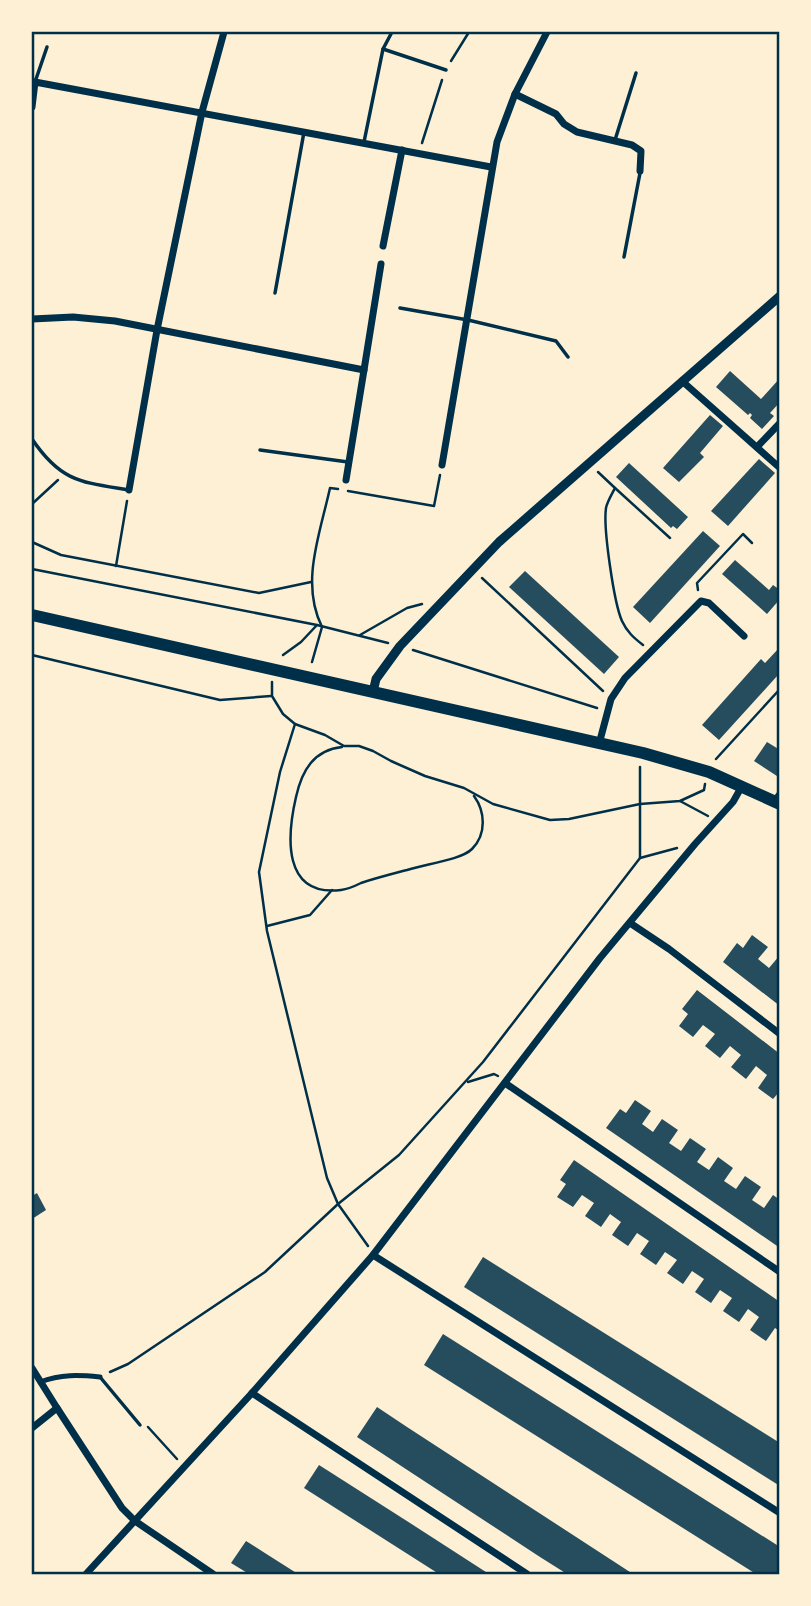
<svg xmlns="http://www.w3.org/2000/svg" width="811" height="1606" viewBox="0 0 811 1606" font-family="'Alegreya Sans',sans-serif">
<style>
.building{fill:#264d5e}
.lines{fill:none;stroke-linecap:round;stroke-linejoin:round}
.path{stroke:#003049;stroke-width:2.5}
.service{stroke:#003049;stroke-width:3.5}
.pedestrian{stroke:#003049;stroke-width:5}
.minor{stroke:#003049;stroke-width:7}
.tertiary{stroke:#003049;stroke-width:9}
.trunk{stroke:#003049;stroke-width:12}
.neatline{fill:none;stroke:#003049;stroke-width:2.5}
</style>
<rect width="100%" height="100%" fill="#fdf0d5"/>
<g class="building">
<path d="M 730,371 L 761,399 L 780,378 L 780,402 L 770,413 L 774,416 L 762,429 L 750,418 L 752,415 L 750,413 L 748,415 L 716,387 Z"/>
<path d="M 710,415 L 723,426 L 700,453 L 704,457 L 679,482 L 663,468 Z"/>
<path d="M 759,459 L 775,473 L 728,526 L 711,511 Z"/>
<path d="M 629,463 L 688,517 L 677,529 L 673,526 L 671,528 L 616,477 Z"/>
<path d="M 703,531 L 720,546 L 650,623 L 633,607 Z"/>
<path d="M 735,560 L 769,590 L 773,585 L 780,590 L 780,599 L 767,614 L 722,574 Z"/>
<path d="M 525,571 L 619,657 L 604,674 L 509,587 Z"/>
<path d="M 780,647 L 780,676 L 778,675 L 719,740 L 702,725 L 761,659 L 765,663 Z"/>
<path d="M 767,742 L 780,750 L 780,778 L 754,761 Z"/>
<path d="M 752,935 L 768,947 L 758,959 L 769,968 L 780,955 L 780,1006 L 723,962 L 737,943 L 743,948 Z"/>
<path d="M 697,990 L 780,1054 L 780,1091 L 773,1099 L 758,1088 L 767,1075 L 756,1066 L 746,1079 L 731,1067 L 741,1055 L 730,1046 L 720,1058 L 705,1046 L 715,1034 L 703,1025 L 693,1037 L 679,1026 L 688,1014 L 682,1009 Z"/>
<path d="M 635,1100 L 651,1111 L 642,1124 L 653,1132 L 662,1119 L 678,1130 L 669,1143 L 681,1151 L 690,1138 L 706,1149 L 697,1162 L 709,1170 L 718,1157 L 733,1168 L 724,1181 L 736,1189 L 745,1176 L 761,1187 L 752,1200 L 764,1208 L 773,1195 L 780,1200 L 780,1248 L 606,1128 L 620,1109 L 626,1113 Z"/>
<path d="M 574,1160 L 780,1302 L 780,1331 L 775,1328 L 766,1341 L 750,1330 L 759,1317 L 748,1309 L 739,1322 L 723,1311 L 732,1298 L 720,1290 L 711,1303 L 695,1292 L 704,1279 L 692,1271 L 683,1284 L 667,1273 L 677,1260 L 665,1252 L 656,1265 L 640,1254 L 649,1241 L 637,1233 L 628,1246 L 612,1235 L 621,1222 L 610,1214 L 601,1227 L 585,1216 L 594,1203 L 582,1195 L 573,1207 L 557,1197 L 566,1184 L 560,1180 Z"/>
<path d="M 37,1193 L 46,1210 L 32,1219 L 32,1196 Z"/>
<path d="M 483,1257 L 780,1443 L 780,1486 L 464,1287 Z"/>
<path d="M 443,1334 L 780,1547 L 780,1574 L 756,1574 L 424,1365 Z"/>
<path d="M 377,1407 L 407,1427 L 633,1574 L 567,1574 L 540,1557 L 357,1437 Z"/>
<path d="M 319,1465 L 410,1523 L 489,1574 L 439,1574 L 304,1488 Z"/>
<path d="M 246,1541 L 268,1555 L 298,1574 L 249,1574 L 231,1563 Z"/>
</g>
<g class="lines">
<g class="path">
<path d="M 451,61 L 469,32"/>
<path d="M 422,143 L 442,80"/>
<path d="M 598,472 L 615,488 C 612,494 607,502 606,508 C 603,528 614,603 622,621 C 627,632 634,638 643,645"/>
<path d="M 615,488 L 670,538"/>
<path d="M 348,491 L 434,506 L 440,475"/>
<path d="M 32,504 L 58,480"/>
<path d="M 32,542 L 61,555 L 259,593 L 311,582"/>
<path d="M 116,566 L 127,501"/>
<path d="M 32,569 L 317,625 L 388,643"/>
<path d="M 482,578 L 603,691"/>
<path d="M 698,590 L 697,583 L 743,534 L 752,543"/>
<path d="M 360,635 L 407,608 L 422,604"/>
<path d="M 413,650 L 597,708"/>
<path d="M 32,655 L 220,700 L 271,696"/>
<path d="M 283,655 L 301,642 L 317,625"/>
<path d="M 312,662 L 322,627 C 300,583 320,534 330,488 L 338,489"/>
<path d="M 272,682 L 272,696 L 283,714 L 295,724 L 325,735 L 344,746 L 359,746 L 373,751 L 391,761 L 425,776 L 464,788 L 493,804 L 550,820 L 569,819 L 640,804 L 680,801 L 704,790 L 705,784"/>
<path d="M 295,724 L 280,772 L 259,872 L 267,931 L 327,1178 L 338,1204 L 368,1246"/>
<path d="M 342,747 C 314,750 302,770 296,797 C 287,836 282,897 341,890 C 349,889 355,886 361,883 C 376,878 392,874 407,870 C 425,864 461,860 472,849 C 487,834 485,811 474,796"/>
<path d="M 716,759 L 780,689"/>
<path d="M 680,801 L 708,816"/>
<path d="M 640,858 L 677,848"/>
<path d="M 267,926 L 310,915 L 332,890"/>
<path d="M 468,1082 L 494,1074 L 498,1076"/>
<path d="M 110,1372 L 128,1364 L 265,1272 L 338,1204 L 399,1155 L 483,1062 L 640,858 L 640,767"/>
<path d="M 148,1427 L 177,1459"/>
</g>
<g class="service">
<path d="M 383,49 L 446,70"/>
<path d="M 35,82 L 47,47"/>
<path d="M 615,140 L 636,73"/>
<path d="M 364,142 L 383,49 L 392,32"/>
<path d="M 624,257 L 640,173"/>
<path d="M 275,293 L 304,132"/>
<path d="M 400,308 L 468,320 L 556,341 L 568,357"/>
<path d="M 32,439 C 61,482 81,482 129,490"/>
<path d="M 260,450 L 348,462"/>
<path d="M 774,799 L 780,791"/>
<path d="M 100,1377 L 140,1425"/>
</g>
<path class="pedestrian" d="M 40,1382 C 61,1374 79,1375 100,1377"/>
<g class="minor">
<path d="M 515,94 L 556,114 L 564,124 L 577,132 L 632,145 L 641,151 L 640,171"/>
<path d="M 32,107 L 35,82 L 491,167"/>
<path d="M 383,246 L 402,150"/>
<path d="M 32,319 L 73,317 L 115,321 L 364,370 L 381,264"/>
<path d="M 682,381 L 780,468"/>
<path d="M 757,447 L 780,423"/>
<path d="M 442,465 L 497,142 L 515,94 L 547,32"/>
<path d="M 346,480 L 364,370"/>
<path d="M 129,490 L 157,330 L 202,112 L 224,32"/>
<path d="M 599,744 L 611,699 L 625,678 L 701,601 L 709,603 L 744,636"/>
<path d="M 630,923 L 669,949 L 780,1034"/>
<path d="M 505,1083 L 780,1272"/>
<path d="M 373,1255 L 780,1513"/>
<path d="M 32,1368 L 57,1408"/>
<path d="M 252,1393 L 527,1574"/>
<path d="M 32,1428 L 57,1408 L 122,1508 L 135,1521 L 213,1574"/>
<path d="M 86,1574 L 252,1393 L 373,1255 L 600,958 L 695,844 L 733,802 L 742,786"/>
</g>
<path class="tertiary" d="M 373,692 L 376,679 L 400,646 L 499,542 L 780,296"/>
<path class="trunk" d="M 32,615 L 643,753 L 709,772 L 780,804"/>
</g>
<rect width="811" height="1606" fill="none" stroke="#fdf0d5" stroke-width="66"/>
<rect x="33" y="33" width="745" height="1540" class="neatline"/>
</svg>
